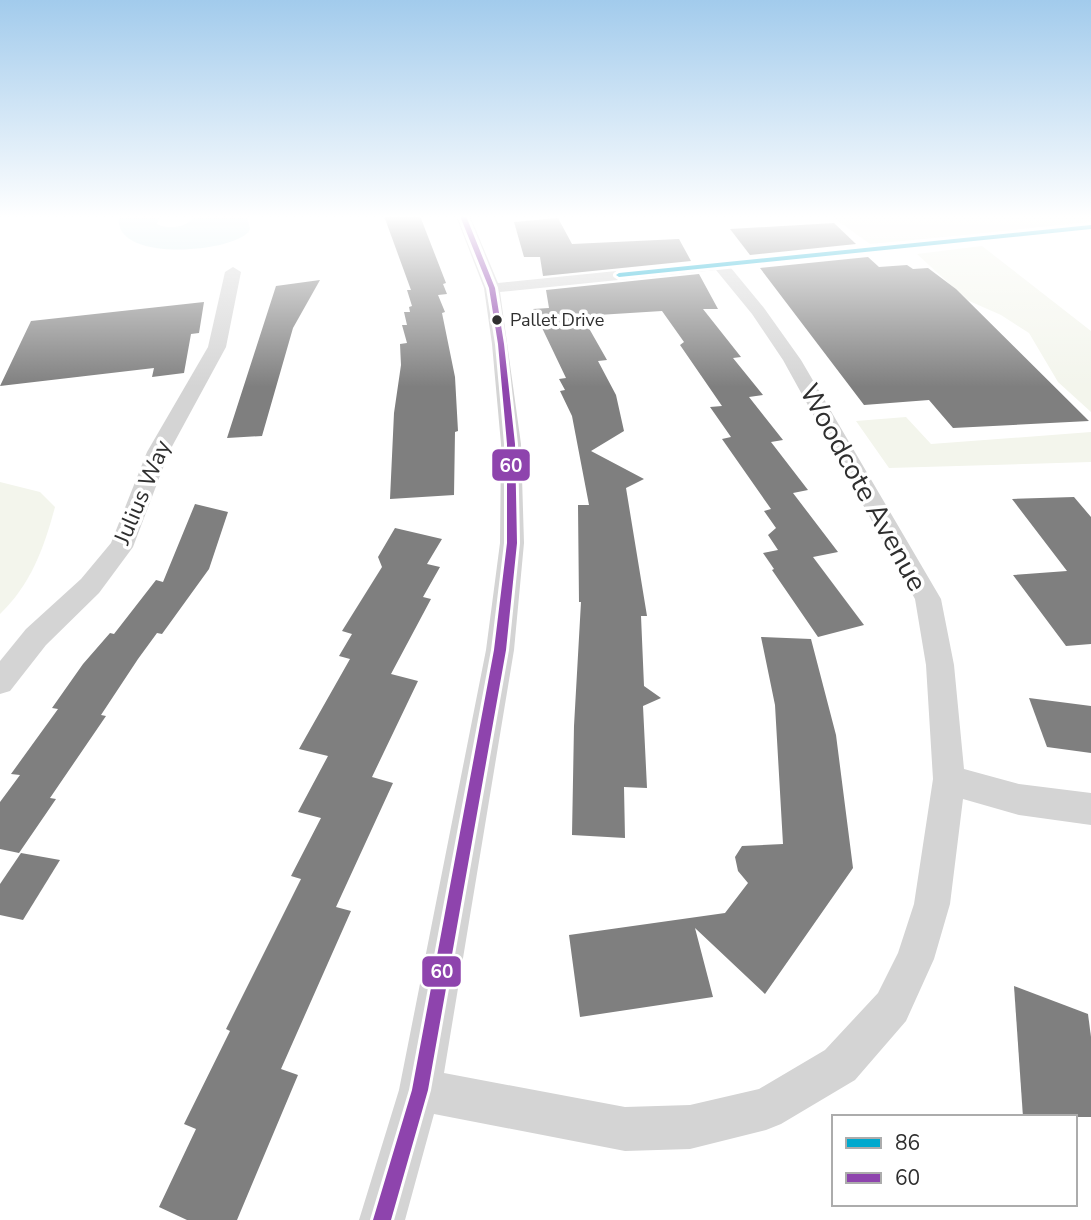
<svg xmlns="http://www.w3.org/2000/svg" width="1091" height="1220" viewBox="0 0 1091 1220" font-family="'Nunito Sans',sans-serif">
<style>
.green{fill:#f3f5ec}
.water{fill:#daeef1}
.building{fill:#7f7f7f}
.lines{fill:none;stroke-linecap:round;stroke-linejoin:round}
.street{fill:#d4d4d4;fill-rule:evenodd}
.bus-1-casing{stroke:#fff;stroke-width:6}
.bus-2-casing{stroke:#fff;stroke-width:6}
.bus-1{fill:#00a9ce;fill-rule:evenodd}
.bus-2{fill:#8e44ad;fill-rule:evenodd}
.bus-dot{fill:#2f2f2f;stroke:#fff;stroke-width:2.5}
.labels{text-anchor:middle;stroke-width:7;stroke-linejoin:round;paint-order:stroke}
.far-bus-label{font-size:18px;fill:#2f2f2f;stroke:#fff;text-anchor:start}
.street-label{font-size:23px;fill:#2f2f2f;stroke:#fff}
.near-street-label{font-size:28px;fill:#2f2f2f;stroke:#fff}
.line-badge{stroke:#fff;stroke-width:2.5}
.badge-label{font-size:19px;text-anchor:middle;font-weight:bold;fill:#fff}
</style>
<rect width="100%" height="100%" fill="#fff"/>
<g class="green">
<path d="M 831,216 L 1091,216 L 1091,224 L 870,244 Z"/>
<path d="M 982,246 L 1091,331 L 1091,412 L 1058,382 L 1029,333 L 1001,315 L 967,300 L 917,254 Z"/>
<path d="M 906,417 L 931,444 L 1091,432 L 1091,462 L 889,468 L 856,421 Z"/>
<path d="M 0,482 L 40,492 L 55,507 C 44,548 31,584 0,614 Z"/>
</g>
<path class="water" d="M 119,216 L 160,216 L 157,224 C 168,230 188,228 194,216 L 247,216 L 250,229 C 242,252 111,265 119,216 Z"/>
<g class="building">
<path d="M 384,216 L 420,216 L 446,283 L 443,284 L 447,294 L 438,295 L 445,312 L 442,313 L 455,377 L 458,431 L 455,432 L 454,495 L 390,499 L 394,413 L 401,365 L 400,344 L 407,343 L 402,325 L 407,325 L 404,312 L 410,312 L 409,307 L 412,306 L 407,290 L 411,290 Z"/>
<path d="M 558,218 L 572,244 L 679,239 L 691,261 L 543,276 L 540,257 L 524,257 L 514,222 Z"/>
<path d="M 834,223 L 856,244 L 750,255 L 730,229 Z"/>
<path d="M 868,257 L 879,267 L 907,265 L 913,269 L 928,268 L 956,289 L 1089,421 L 953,428 L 929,400 L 864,405 L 760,268 Z"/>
<path d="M 699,274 L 718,309 L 703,309 L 741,357 L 733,358 L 763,395 L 749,397 L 783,440 L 771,442 L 808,490 L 793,493 L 838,552 L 813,557 L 864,625 L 818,637 L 772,570 L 774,569 L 763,553 L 778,550 L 768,535 L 776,528 L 764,511 L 771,509 L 722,439 L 731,437 L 710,407 L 722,406 L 680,345 L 684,342 L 662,311 L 582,316 L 607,360 L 598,361 L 616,395 L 624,431 L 591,451 L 644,479 L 626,488 L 647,616 L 641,616 L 644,686 L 661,698 L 643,706 L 647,788 L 624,787 L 625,838 L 572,835 L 574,726 L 581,602 L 579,602 L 578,505 L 589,505 L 572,416 L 560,391 L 565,390 L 559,379 L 566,378 L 533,309 L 549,308 L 546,290 Z"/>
<path d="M 320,280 L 293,328 L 262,436 L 227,438 L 276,286 Z"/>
<path d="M 204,302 L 199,333 L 191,334 L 184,373 L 152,377 L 154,368 L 0,386 L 31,321 Z"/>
<path d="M 1074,497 L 1091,517 L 1091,644 L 1066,646 L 1013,575 L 1067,571 L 1012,499 Z"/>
<path d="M 195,504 L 228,512 L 209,569 L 162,634 L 157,633 L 138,659 L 101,715 L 106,716 L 50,798 L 56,799 L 19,853 L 0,849 L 0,802 L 20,775 L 11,774 L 58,709 L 52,708 L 83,664 L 110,633 L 114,634 L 156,580 L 163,582 Z"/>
<path d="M 395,528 L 442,539 L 427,564 L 440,567 L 423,597 L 431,599 L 391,674 L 418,681 L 372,777 L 393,783 L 336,907 L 351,911 L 281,1069 L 298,1075 L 237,1220 L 187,1220 L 159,1207 L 196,1129 L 184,1124 L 230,1031 L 226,1029 L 301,879 L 291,876 L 321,818 L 298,812 L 328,756 L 299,749 L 350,659 L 339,656 L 352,634 L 342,631 L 382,567 L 378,557 Z"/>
<path d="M 761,637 L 811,639 L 836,735 L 853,868 L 765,994 L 695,928 L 713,997 L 580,1017 L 569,935 L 725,913 L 748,883 L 738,871 L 735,857 L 742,846 L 783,844 L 775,705 Z"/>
<path d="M 1029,698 L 1091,706 L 1091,753 L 1047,747 Z"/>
<path d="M 21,853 L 60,860 L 23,920 L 0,915 L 0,884 Z"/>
<path d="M 1014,986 L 1088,1014 L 1091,1037 L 1091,1117 L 1023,1117 Z"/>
</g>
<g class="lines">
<g class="street">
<path d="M 456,216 L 470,216 L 498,283 L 1091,223 L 1091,231 L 731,268 L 764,308 L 801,360 L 941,599 L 954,665 L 964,769 L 1019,784 L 1091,793 L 1091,825 L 1019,815 L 963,799 L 950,904 L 934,959 L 906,1021 L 855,1080 L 781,1124 L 766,1130 L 690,1149 L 625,1151 L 434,1114 L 405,1220 L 359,1220 L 399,1090 L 486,650 L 500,543 L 501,444 L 492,344 L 484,288 ZM 716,270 L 752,314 L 783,360 L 915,599 L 926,665 L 933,779 L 914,904 L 898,953 L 878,993 L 825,1050 L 759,1089 L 690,1105 L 625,1107 L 444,1073 L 514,650 L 524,543 L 521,444 L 500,292 Z"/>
<path d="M 233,267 L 241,272 L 226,347 L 169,452 L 133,547 L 99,593 L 46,645 L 10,691 L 0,694 L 0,661 L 26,629 L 81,579 L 111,543 L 147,452 L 208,347 L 225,272 Z"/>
</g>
<g class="bus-1-casing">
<path id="bus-1" d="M 1091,225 L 1091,229 L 619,277 L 616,275 L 619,273 Z"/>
</g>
<g class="bus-2-casing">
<path id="bus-2" d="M 460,216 L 466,216 L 495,288 L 504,344 L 515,444 L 517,543 L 506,650 L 428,1090 L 391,1220 L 373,1220 L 412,1090 L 494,650 L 507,543 L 507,444 L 498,344 L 489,288 Z"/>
</g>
<use href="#bus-1" class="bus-1"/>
<use href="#bus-2" class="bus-2"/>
</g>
<linearGradient id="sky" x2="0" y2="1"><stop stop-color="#a2cbec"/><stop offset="0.56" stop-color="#fff"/><stop offset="1" stop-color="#fff" stop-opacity="0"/></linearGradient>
<rect width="1091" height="387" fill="url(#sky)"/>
<circle class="bus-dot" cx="497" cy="320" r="6"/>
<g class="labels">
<g class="far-bus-label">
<text x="510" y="326">Pallet Drive</text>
</g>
<g class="street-label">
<text transform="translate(142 492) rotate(-67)" y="8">Julius Way</text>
</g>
<g class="near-street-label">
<text transform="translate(864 487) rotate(61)" y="10">Woodcote Avenue</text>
</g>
</g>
<g class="line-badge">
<rect x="491" y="448" width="40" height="34" rx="7" fill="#8e44ad"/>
<rect x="421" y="955" width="41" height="33" rx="7" fill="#8e44ad"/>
</g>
<g class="badge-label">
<text x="511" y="472">60</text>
<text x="442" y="978">60</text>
</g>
<rect x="832" y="1115" width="245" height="91" fill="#ffffff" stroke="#acacac" stroke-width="2"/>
<rect x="846" y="1138" width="35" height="10" fill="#00a9ce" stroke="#acacac" stroke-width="2"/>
<text x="895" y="1150" font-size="21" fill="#2f2f2f">86</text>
<rect x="846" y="1173" width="35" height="10" fill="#8e44ad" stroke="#acacac" stroke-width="2"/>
<text x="895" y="1185" font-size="21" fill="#2f2f2f">60</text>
</svg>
